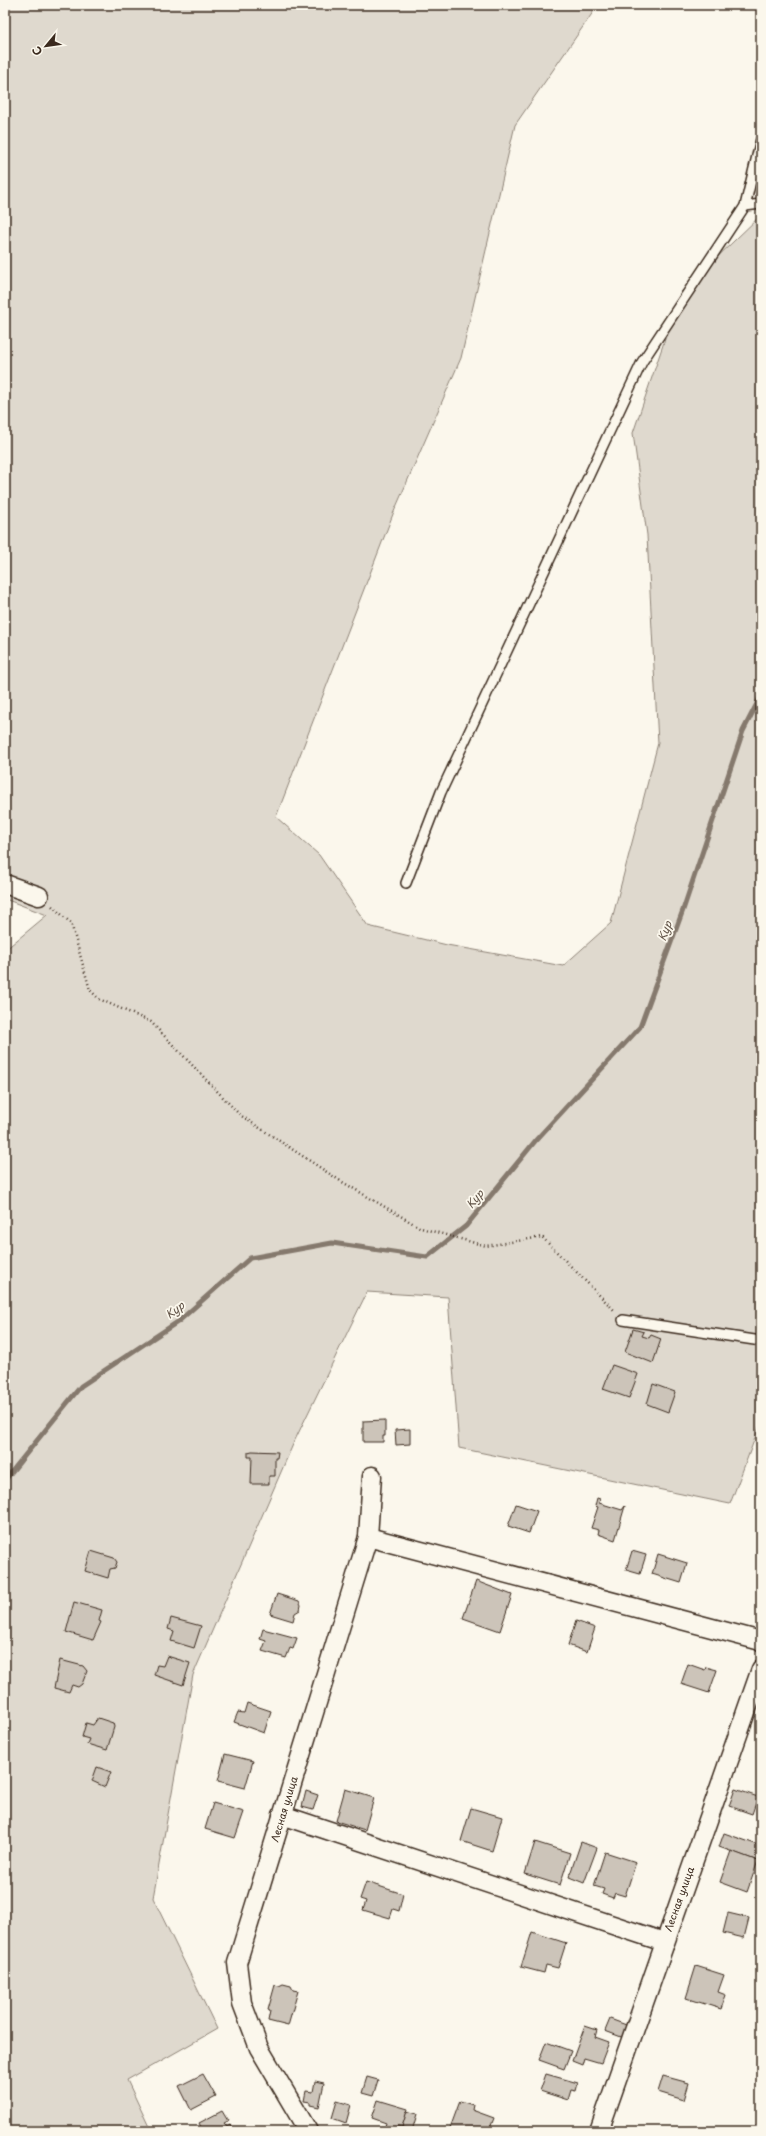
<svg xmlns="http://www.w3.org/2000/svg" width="766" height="2136" viewBox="0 0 766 2136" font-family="'Playpen Sans',sans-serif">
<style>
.green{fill:#dfd9ce;stroke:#8d8276}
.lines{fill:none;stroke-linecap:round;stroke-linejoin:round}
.stream{stroke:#85796d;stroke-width:5}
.building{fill:#ccc4b9;stroke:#3b2a1e}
.service-casing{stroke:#3b2a1e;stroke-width:12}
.minor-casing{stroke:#3b2a1e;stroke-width:21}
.path{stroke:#3b2a1e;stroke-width:2.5;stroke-dasharray:1 3;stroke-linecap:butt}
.service{stroke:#fbf7ec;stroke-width:9}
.minor{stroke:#fbf7ec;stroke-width:18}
.labels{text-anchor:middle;stroke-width:3.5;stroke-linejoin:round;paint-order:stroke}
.street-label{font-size:10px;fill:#3b2a1e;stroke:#fbf7ec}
.water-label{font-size:11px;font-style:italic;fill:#605246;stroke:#fbf7ec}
</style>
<rect width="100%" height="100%" fill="#fbf7ec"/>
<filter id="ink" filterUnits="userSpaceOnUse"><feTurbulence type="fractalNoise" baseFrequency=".025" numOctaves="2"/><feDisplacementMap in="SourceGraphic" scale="8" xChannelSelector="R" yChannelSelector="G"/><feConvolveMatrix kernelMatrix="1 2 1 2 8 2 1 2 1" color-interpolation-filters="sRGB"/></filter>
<g filter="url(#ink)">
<path class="green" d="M 5,5 L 598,5 L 515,125 L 461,358 L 393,514 L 276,817 L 319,855 L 368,926 L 447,945 L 563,966 L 611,923 L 658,743 L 647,535 L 633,433 L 681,292 L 761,215 L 761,1422 L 730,1504 L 459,1448 L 448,1297 L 367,1292 L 294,1442 L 193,1675 L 153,1898 L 217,2029 L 127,2080 L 151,2131 L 5,2131 L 5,950 L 47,915 L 5,899 Z"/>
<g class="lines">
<path class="stream" d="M 5,1480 L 81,1386 L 179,1321 L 250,1258 L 332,1243 L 427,1257 L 466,1226 L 536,1140 L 640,1027 L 683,910 L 743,731 L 761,696"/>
</g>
<g class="building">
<path d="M 633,1329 L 644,1332 L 642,1336 L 649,1338 L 651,1335 L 661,1339 L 653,1363 L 625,1352 Z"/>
<path d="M 612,1365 L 638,1374 L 629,1398 L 603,1389 Z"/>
<path d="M 653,1384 L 675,1392 L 668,1412 L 647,1404 Z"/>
<path d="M 385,1420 L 385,1436 L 383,1436 L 383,1442 L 363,1442 L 363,1421 Z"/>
<path d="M 410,1429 L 410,1444 L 396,1445 L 395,1430 Z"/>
<path d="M 252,1451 L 278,1452 L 277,1458 L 275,1458 L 275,1476 L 269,1476 L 269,1484 L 251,1484 L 252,1457 L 248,1457 L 248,1452 Z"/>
<path d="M 597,1498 L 600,1499 L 599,1503 L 622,1510 L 625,1506 L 615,1540 L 598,1534 L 599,1530 L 591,1528 L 598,1507 L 595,1506 Z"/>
<path d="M 516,1504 L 537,1511 L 529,1533 L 508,1526 Z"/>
<path d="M 91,1551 L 114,1558 L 117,1562 L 115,1568 L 110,1569 L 108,1578 L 85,1571 Z"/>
<path d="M 632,1551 L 646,1555 L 640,1574 L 626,1570 Z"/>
<path d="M 658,1554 L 687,1563 L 681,1583 L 652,1574 Z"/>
<path d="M 476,1581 L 512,1595 L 500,1631 L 463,1618 Z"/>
<path d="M 277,1594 L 299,1601 L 301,1605 L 300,1610 L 295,1613 L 293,1621 L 270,1614 Z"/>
<path d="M 74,1602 L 102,1610 L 99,1621 L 101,1622 L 93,1640 L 66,1632 Z"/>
<path d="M 171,1618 L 201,1626 L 194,1648 L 171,1641 L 174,1631 L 168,1629 Z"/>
<path d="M 576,1621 L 595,1628 L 587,1652 L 568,1645 Z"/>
<path d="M 263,1629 L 297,1638 L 293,1649 L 290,1648 L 286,1658 L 262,1651 L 266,1641 L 260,1639 Z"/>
<path d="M 167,1656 L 190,1663 L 183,1685 L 154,1675 L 157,1665 L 163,1666 Z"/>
<path d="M 60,1660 L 83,1666 L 87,1671 L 82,1684 L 78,1687 L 72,1685 L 69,1692 L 54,1688 Z"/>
<path d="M 688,1664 L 705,1670 L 706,1667 L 717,1670 L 709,1693 L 681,1684 Z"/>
<path d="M 247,1703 L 271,1711 L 264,1733 L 234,1722 L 238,1712 L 244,1713 Z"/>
<path d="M 98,1718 L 113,1723 L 114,1727 L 107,1750 L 87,1744 L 89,1739 L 82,1737 L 86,1723 L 93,1725 Z"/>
<path d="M 225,1754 L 253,1761 L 245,1788 L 218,1781 Z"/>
<path d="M 97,1767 L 111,1772 L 105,1787 L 92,1781 Z"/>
<path d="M 345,1789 L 374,1798 L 365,1830 L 336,1821 Z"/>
<path d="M 735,1789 L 758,1797 L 752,1814 L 729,1806 Z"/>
<path d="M 306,1791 L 318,1795 L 313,1810 L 302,1807 Z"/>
<path d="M 213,1803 L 244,1812 L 235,1838 L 205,1829 Z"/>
<path d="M 471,1808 L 502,1817 L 492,1851 L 461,1841 Z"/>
<path d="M 724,1833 L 761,1846 L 758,1861 L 719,1847 Z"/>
<path d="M 535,1842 L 570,1853 L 560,1885 L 525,1874 Z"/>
<path d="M 581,1842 L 597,1848 L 584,1883 L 569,1877 Z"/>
<path d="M 731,1851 L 758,1861 L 747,1892 L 720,1882 Z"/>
<path d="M 605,1852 L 636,1862 L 625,1896 L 615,1893 L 613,1898 L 602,1894 L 604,1889 L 594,1886 Z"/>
<path d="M 366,1882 L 403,1894 L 399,1911 L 393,1909 L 390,1918 L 363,1910 L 366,1901 L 360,1899 Z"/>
<path d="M 728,1913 L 749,1918 L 744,1938 L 723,1933 Z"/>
<path d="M 532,1932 L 566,1943 L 558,1968 L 546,1965 L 544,1973 L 521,1967 Z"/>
<path d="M 696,1966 L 724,1975 L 718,1992 L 726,1995 L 721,2009 L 686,1998 Z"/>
<path d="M 283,1984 L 291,1986 L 293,1990 L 298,1991 L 288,2026 L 268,2021 L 270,2011 L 268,2010 L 275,1985 L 279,1986 Z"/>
<path d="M 610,2019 L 629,2026 L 624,2038 L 605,2031 Z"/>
<path d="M 585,2026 L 597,2030 L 595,2037 L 609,2042 L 601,2063 L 584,2058 L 582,2065 L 572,2061 Z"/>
<path d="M 546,2042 L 571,2051 L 564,2069 L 539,2060 Z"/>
<path d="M 203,2074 L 216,2097 L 191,2110 L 179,2086 Z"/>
<path d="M 546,2074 L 578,2083 L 576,2091 L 571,2090 L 568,2100 L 540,2091 Z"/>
<path d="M 663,2076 L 689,2083 L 684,2100 L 658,2092 Z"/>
<path d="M 367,2077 L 378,2080 L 373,2096 L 362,2093 Z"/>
<path d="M 315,2081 L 324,2083 L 319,2107 L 310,2105 L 310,2102 L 304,2101 L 306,2091 L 313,2092 Z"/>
<path d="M 378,2100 L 408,2109 L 402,2127 L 397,2126 L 396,2131 L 384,2129 L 386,2123 L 372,2118 Z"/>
<path d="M 337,2101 L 351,2105 L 346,2123 L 332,2118 Z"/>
<path d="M 460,2101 L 473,2105 L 472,2110 L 494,2118 L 489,2131 L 449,2131 Z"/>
<path d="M 222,2111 L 228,2121 L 224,2123 L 227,2127 L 230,2125 L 233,2131 L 203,2131 L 199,2123 Z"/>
<path d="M 407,2111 L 417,2114 L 412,2131 L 402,2127 Z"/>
</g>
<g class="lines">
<g class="service-casing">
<g id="service">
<path d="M 745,206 L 761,204"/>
<path d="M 406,883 L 441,792 L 642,362 L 745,206 L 761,139"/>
<path d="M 623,1320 L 761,1341"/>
</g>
</g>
<g class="minor-casing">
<g id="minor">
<path d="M 5,884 L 39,896"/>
<path d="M 368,1537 L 761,1641"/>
<path d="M 282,1815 L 664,1942"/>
<path d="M 308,2131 L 259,2048 L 242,2003 L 237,1963 L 368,1537 L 372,1476"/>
<path d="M 599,2131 L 761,1669"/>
</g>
</g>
<path class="path" d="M 52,906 L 71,923 L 90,990 L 99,999 L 151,1022 L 240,1115 L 339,1180 L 421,1228 L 486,1246 L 542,1237 L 615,1311"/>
<use href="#service" class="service"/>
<use href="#minor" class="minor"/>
</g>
</g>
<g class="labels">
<g class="street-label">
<text transform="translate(284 1809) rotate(-73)" y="4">Лесная улица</text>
<text transform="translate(679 1899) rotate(-70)" y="4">Лесная улица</text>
</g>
<g class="water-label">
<text transform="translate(665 931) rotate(-70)" y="4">Кур</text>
<text transform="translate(475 1199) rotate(-51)" y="4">Кур</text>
<text transform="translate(175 1310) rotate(-38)" y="4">Кур</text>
</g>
</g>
<rect width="766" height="2136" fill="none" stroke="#fbf7ec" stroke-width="20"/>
<rect x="10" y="10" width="746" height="2116" fill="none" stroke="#3b2a1e" stroke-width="1.5" filter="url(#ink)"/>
<g transform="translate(46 46) rotate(241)" stroke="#fbf7ec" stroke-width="3" paint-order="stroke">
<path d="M0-3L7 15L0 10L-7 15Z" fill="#3b2a1e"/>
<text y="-6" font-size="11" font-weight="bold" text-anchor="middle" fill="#3b2a1e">С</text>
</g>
</svg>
